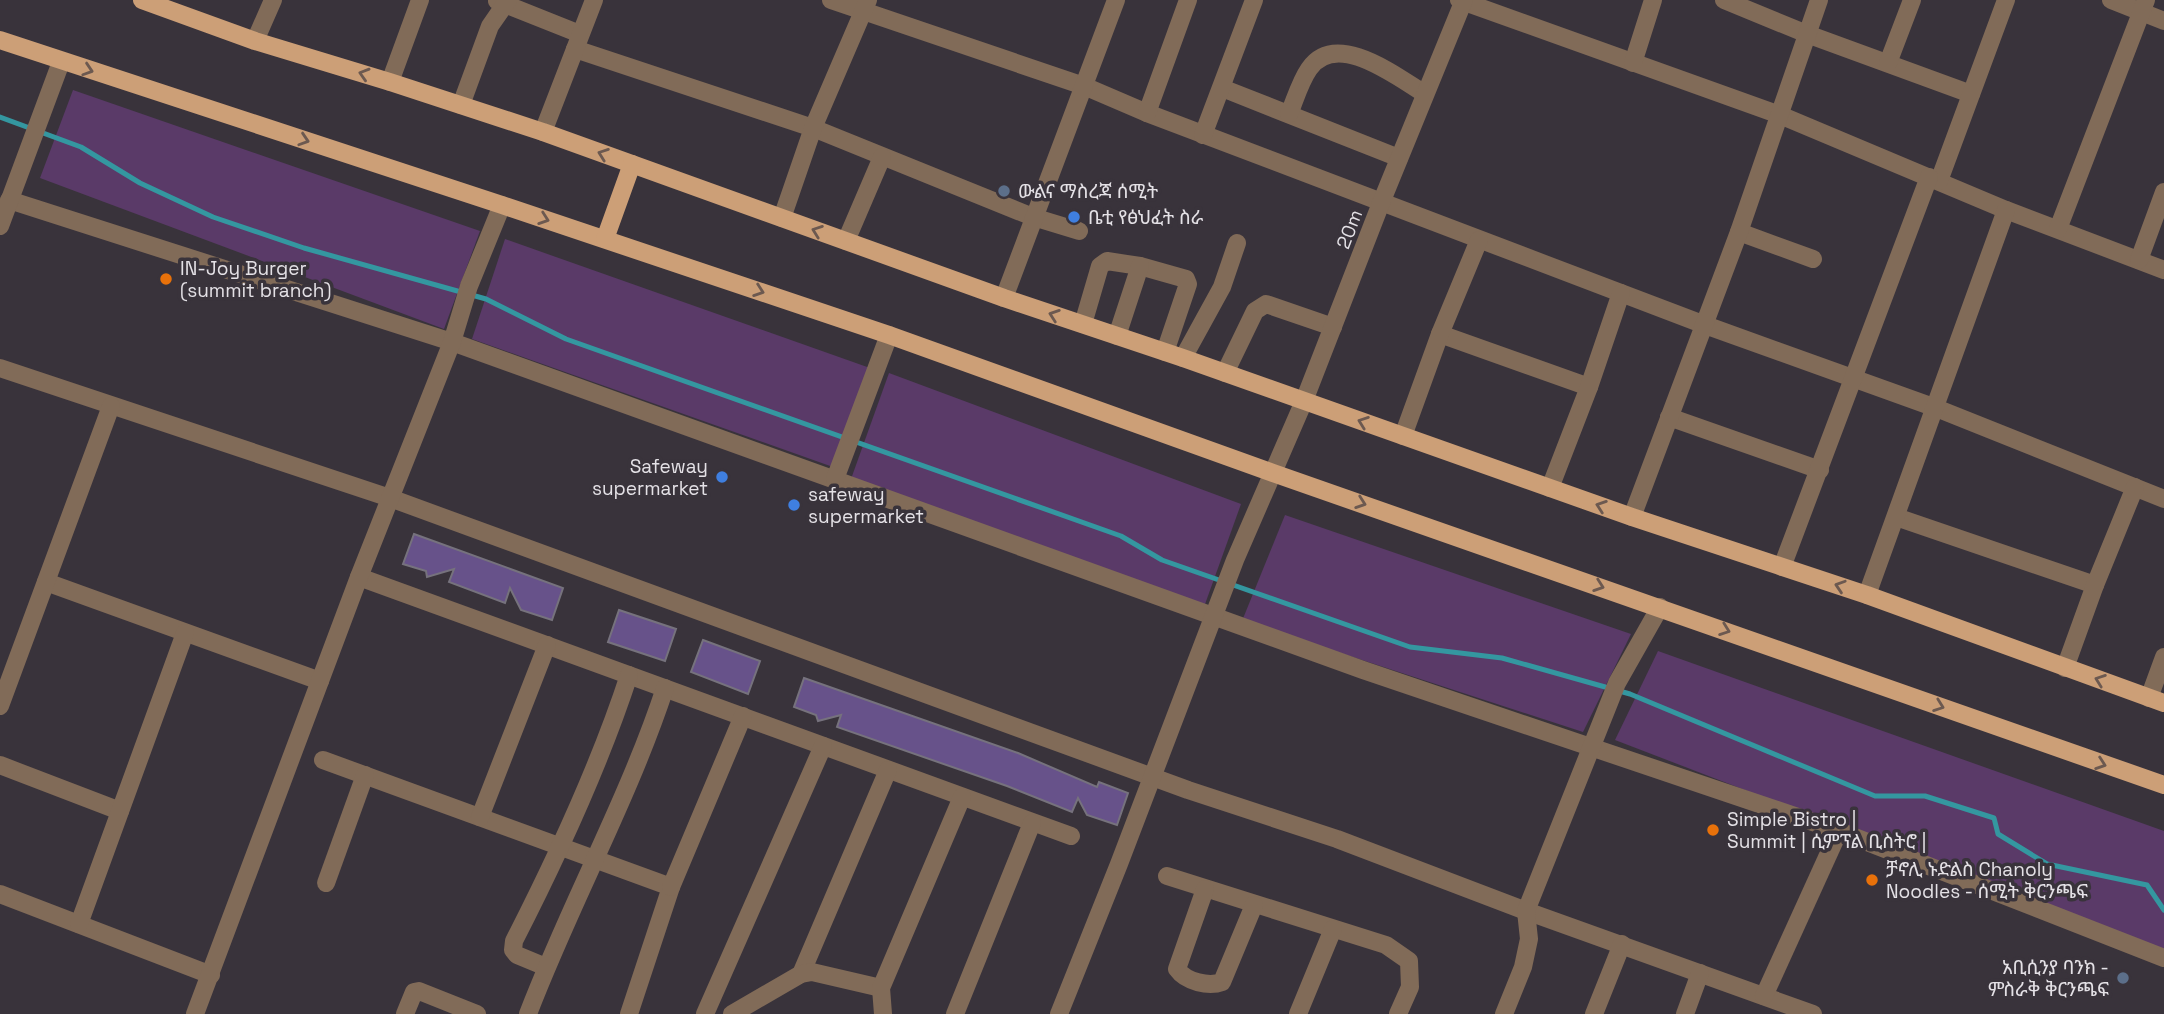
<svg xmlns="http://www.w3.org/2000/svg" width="2164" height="1014" viewBox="0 0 2164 1014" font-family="'Space Grotesk','Noto Sans Ethiopic',sans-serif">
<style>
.green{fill:#5a3a68}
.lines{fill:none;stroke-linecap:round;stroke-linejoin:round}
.stream{stroke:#3497a0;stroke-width:5}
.building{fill:#67528a;stroke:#76727d;stroke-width:2}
.minor{stroke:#816b58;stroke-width:18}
.major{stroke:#cc9f77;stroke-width:18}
.oneway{stroke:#6c5950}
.service-dot{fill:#5c6f8a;stroke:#39333b;stroke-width:2.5}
.shop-dot{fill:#3f7fe0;stroke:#39333b;stroke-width:2.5}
.food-dot{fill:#e8710a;stroke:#39333b;stroke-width:2.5}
.labels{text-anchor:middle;stroke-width:7;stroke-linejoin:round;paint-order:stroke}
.poi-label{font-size:19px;fill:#e4e1e6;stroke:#39333b;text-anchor:start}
.street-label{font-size:19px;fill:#e4e1e6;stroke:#39333b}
</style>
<rect width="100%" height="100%" fill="#39333b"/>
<g class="green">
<path d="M 73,90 L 480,231 L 444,329 L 40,178 Z"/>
<path d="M 505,239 L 870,368 L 833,467 L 472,339 Z"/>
<path d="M 889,373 L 1241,504 L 1204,607 L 851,479 Z"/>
<path d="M 1285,515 L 1631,634 L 1583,732 L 1242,621 Z"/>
<path d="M 1658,651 L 2164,831 L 2164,951 L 1615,740 Z"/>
</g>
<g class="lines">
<path class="stream" d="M 0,117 L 81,147 L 140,183 L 213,217 L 304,248 L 486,299 L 566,339 L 1121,536 L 1162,560 L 1410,647 L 1502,658 L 1630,694 L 1875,796 L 1925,796 L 1994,818 L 1998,834 L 2047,864 L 2147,885 L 2164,910"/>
</g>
<g class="building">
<path d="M 414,534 L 563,588 L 552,620 L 521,610 L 510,588 L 505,603 L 449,582 L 454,569 L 427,577 L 426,571 L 403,564 Z"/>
<path d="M 619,610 L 676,629 L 665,661 L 608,642 Z"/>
<path d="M 703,640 L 760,661 L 748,694 L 691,672 Z"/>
<path d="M 804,678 L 1018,753 L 1097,787 L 1099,782 L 1128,793 L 1117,825 L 1087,815 L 1078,798 L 1072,812 L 1007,786 L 837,727 L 841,715 L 818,721 L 816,715 L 794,707 Z"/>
</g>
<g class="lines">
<g class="minor">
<path d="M 831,0 L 1084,86 L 1147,113 L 1705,325 L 1936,408 L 2164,499"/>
<path d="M 1459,0 L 1780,115 L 2006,210 L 2164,270"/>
<path d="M 1724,0 L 1807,34 L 1971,94"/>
<path d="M 2111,0 L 2164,21"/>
<path d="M 497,1 L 580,34"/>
<path d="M 255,41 L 273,0"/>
<path d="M 575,49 L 813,128 L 1033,217 L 1079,231"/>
<path d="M 1633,63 L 1653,0"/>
<path d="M 1888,63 L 1912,0"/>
<path d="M 390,82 L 420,0"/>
<path d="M 1222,88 L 1399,158"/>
<path d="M 461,105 L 490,26 L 508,0"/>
<path d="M 1147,113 L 1188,0"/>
<path d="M 1289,114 C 1295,100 1300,82 1309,69 C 1336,29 1397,77 1425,94"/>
<path d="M 543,132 L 594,0"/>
<path d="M 1203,135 L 1254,0"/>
<path d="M 1939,181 L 2006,0"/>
<path d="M 9,200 L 452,342 L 1363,670 L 1839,831 L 2164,958"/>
<path d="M 782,218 L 813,128 L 868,0"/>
<path d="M 0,226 L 61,62"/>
<path d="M 2058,229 L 2146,0"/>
<path d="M 1739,232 L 1813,259"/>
<path d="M 846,241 L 882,157"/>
<path d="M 2139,260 L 2164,192"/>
<path d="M 1004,298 L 1116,0"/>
<path d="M 1083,324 L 1100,266 L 1107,261 L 1140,266 L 1186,279 L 1188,284 L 1165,352"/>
<path d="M 1440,334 L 1589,387"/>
<path d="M 1117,336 L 1140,266"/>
<path d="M 1183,358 L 1222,287 L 1237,243"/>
<path d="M 0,368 L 390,498 L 1188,790 L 1337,839 L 1526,911 L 1813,1014"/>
<path d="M 1225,373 L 1255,311 L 1266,304 L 1333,327"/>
<path d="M 1669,417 L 1820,470"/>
<path d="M 1403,436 L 1440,334 L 1479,240"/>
<path d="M 835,479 L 889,335"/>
<path d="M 1550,488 L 1589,387 L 1621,293"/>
<path d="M 1632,517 L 1739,232 L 1819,0"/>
<path d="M 1896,517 L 2095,585"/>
<path d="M 1782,567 L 1929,177"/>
<path d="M 359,577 L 1071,836"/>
<path d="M 46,582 L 320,681"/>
<path d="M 1867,595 L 2006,210"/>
<path d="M 2065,668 L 2095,585 L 2135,487"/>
<path d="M 2149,698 L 2164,657"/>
<path d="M 0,706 L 111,406"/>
<path d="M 323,760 L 671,887 L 629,1014"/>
<path d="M 0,765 L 120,811"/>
<path d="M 480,817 L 547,645"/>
<path d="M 1167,876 L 1386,945 L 1409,961 L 1410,987 L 1398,1014"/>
<path d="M 326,883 L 365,775"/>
<path d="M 671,887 L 743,716"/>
<path d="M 1205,889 L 1177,969 C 1186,982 1209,987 1222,982 L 1254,905"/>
<path d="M 0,894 L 211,975"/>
<path d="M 79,924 L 185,633"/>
<path d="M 546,967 L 517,955 L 513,950 L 514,941 C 558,855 599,767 629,675"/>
<path d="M 801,974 L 888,770"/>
<path d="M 1764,996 L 1839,831"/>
<path d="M 195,1014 L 359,577 L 452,342 L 469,286 L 502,205"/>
<path d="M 405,1014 L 414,992 L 419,991 L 477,1014"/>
<path d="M 528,1014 C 570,904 628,800 665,688"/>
<path d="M 705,1014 L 823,746"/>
<path d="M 732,1014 L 801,974 L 812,972 L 881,988"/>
<path d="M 883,1014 L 881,988 L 962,797"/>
<path d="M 955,1014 L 1032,823"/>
<path d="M 1059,1014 L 1119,864 L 1235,560 L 1304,401 L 1381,203 L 1464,0"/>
<path d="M 1298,1014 L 1333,929"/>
<path d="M 1504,1014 L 1523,967 L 1529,939 L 1526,911 L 1617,683 L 1660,607"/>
<path d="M 1594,1014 L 1622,944"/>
<path d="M 1685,1014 L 1700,973"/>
</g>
<g class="major">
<path d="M 142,0 L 255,41 L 390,82 L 543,132 L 1004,298 L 1183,358 L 1632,517 L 1867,595 L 2164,703"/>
<path d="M 0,40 L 502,205 L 889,335 L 1273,473 L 2164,785"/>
<path d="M 605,239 L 632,164"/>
</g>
</g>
<defs><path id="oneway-chevron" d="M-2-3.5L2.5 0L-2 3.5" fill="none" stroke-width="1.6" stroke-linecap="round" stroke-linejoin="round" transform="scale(1.75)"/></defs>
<g class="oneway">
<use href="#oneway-chevron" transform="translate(88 70) rotate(18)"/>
<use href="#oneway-chevron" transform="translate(364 74) rotate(-163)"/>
<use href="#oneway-chevron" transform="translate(304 140) rotate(18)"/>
<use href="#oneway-chevron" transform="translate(603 154) rotate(-160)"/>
<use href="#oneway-chevron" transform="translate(544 219) rotate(19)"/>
<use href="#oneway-chevron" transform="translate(817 231) rotate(-160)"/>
<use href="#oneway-chevron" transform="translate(759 291) rotate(19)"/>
<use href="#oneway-chevron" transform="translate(1054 315) rotate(-161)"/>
<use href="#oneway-chevron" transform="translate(1363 422) rotate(-160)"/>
<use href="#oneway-chevron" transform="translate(1361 503) rotate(19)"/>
<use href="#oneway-chevron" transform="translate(1601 506) rotate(-161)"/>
<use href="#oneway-chevron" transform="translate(1599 586) rotate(19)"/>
<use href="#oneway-chevron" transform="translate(1840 586) rotate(-162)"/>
<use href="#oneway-chevron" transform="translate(1725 630) rotate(20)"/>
<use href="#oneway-chevron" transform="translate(2100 680) rotate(-160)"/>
<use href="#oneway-chevron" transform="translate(1939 706) rotate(20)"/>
<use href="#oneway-chevron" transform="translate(2101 764) rotate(19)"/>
</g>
<g class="service-dot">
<circle cx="1004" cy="191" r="7"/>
<circle cx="2123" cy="978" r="7"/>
</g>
<g class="shop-dot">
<circle cx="1074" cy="217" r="7"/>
<circle cx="722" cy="477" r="7"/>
<circle cx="794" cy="505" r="7"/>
</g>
<g class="food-dot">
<circle cx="166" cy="279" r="7"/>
<circle cx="1713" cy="830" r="7"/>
<circle cx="1872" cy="880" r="7"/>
</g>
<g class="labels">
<g class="poi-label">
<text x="1018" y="198">ውልና ማስረጃ ሰሚት</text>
<text x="1088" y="224">ቤቲ የፅህፈት ስራ</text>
<text x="180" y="275">IN-Joy Burger<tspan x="180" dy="22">(summit branch)</tspan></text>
<text x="708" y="473" text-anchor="end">Safeway<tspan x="708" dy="22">supermarket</tspan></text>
<text x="808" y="501">safeway<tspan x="808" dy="22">supermarket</tspan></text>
<text x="1727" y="826">Simple Bistro |<tspan x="1727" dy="22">Summit | ሲምፕል ቢስትሮ |</tspan></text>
<text x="1886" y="876">ቻኖሊ ኑድልስ Chanoly<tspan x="1886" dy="22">Noodles - ሰሚት ቅርንጫፍ</tspan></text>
<text x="2109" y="974" text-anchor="end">አቢሲንያ ባንክ -<tspan x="2109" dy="22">ምስራቅ ቅርንጫፍ</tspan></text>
</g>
<g class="street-label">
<text transform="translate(1349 229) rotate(-69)" y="7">20m</text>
</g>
</g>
</svg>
